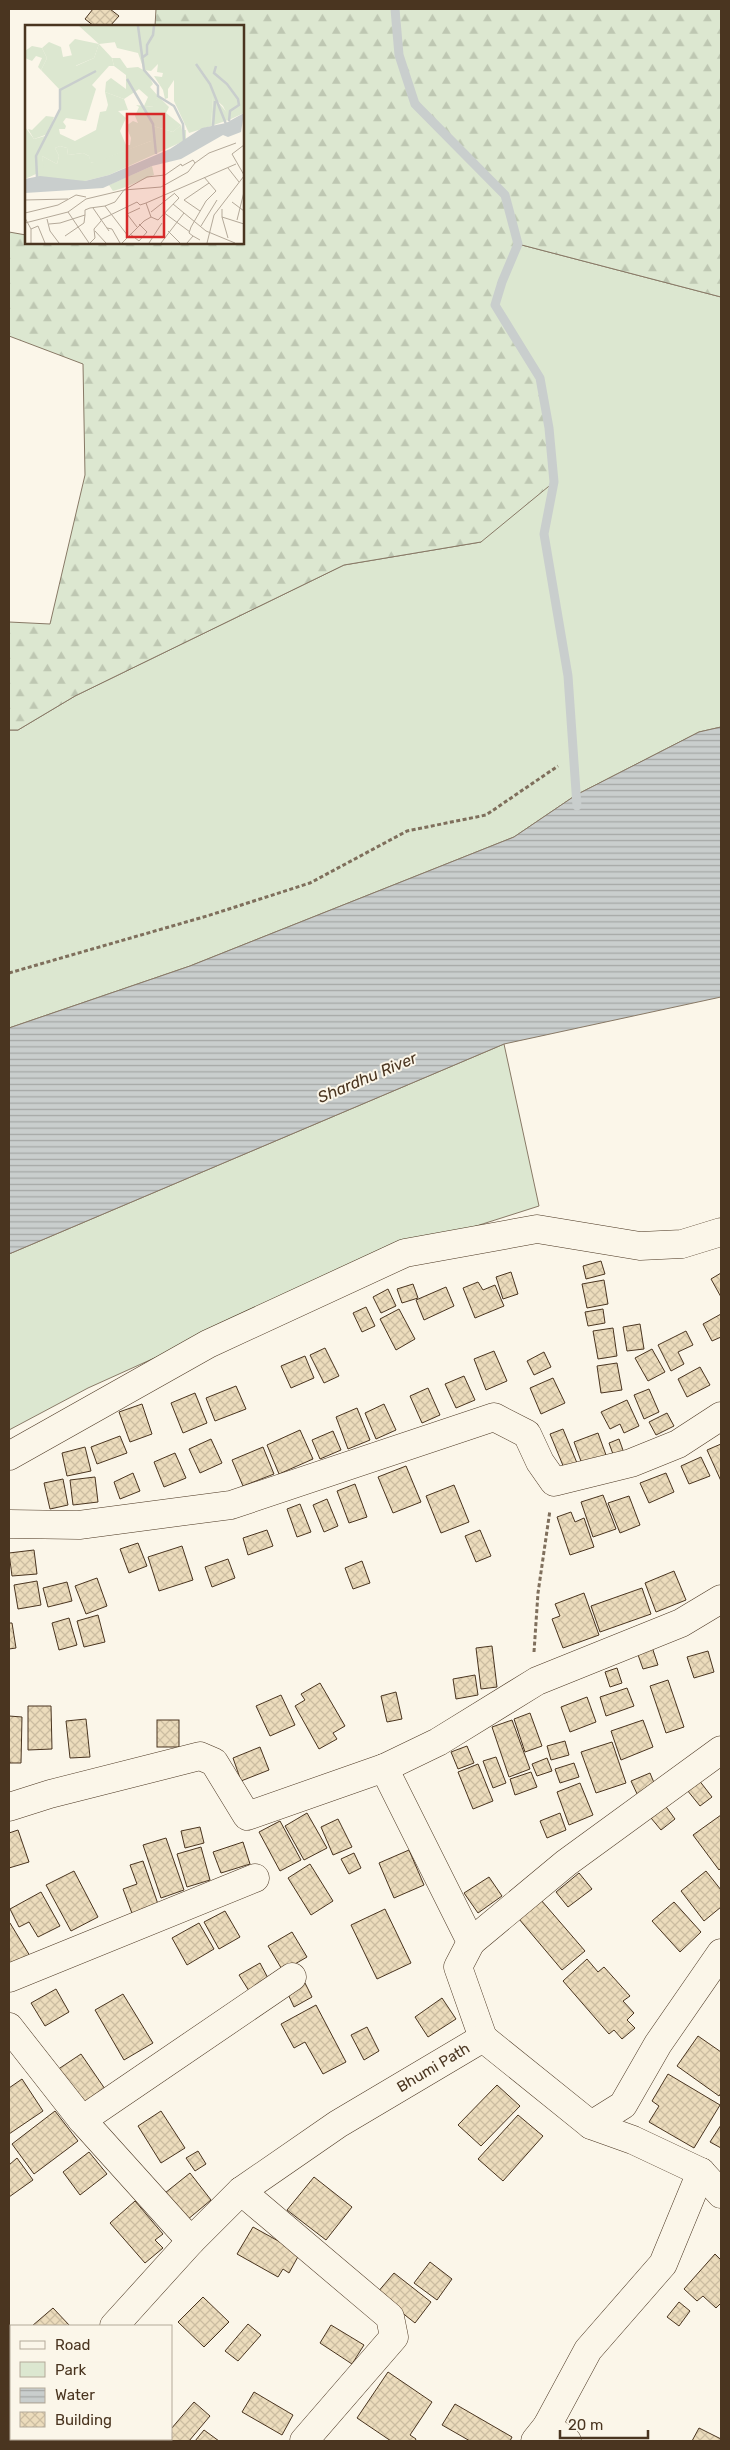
<svg xmlns="http://www.w3.org/2000/svg" width="730" height="2450" viewBox="0 0 730 2450" font-family="Rubik,sans-serif">
<style>
.green{fill:#dce7d0;stroke:#887966}
.forest{fill:url(#forest-firs);stroke:#887966}
.water{fill:url(#water-rules);stroke:#887966}
.lines{fill:none;stroke-linecap:round;stroke-linejoin:round}
.stream{stroke:#c9cecd;stroke-width:9}
.building{fill:url(#building-cross-hatch);stroke:#4a3520}
.minor-casing{stroke:#4a3520;stroke-width:29}
.path{stroke:#7f6f5c;stroke-width:3;stroke-dasharray:4 2.5;stroke-linecap:butt}
.minor{stroke:#fbf6e9;stroke-width:28}
.labels{text-anchor:middle;stroke-width:4;stroke-linejoin:round;paint-order:stroke}
.street-label{font-size:15px;fill:#4a3520;stroke:#fbf6e9}
.water-label{font-size:16px;font-style:italic;fill:#4a3520;stroke:#fbf6e9}
.inset-river{fill:none;stroke:#c9cecd;stroke-width:2.5}
.inset-road{fill:none;stroke:#b4a999;stroke-width:1}
.view{fill:#d62828;fill-opacity:0.15;stroke:#d62828;stroke-width:2.5}
.inset-edge{fill:none;stroke:#4a3520;stroke-width:2.5}
</style>
<defs>
<pattern id="forest-firs" width="22" height="20" patternUnits="userSpaceOnUse" patternTransform="scale(1.25)"><rect width="22" height="20" fill="#dce7d0"/><path d="M5 1l3.5 6h-7zM16 11l3.5 6h-7z" fill="#bec7b2"/></pattern>
<pattern id="water-rules" width="6" height="5" patternUnits="userSpaceOnUse" patternTransform="scale(1.25)"><rect width="6" height="5" fill="#c9cecd"/><path d="M0 2.5h6" fill="none" stroke="#a5a8a6"/></pattern>
<pattern id="building-cross-hatch" width="8" height="8" patternUnits="userSpaceOnUse" patternTransform="scale(1.25)"><rect width="8" height="8" fill="#ecdcbc"/><path d="M0 0l8 8M0 8l8-8" fill="none" stroke="#ccbda1"/></pattern>
</defs>
<rect width="100%" height="100%" fill="#fbf6e9"/>
<g class="green">
<path d="M 518,244 L 721,297 L 721,727 L 699,732 L 576,795 L 514,837 L 190,966 L 9,1028 L 9,730 L 18,730 L 75,696 L 344,565 L 481,542 L 540,378 L 495,305 L 502,282 Z"/>
<path d="M 504,1044 L 539,1206 L 376,1258 L 88,1388 L 9,1430 L 9,1254 Z"/>
</g>
<path class="forest" d="M 156,9 L 721,9 L 721,297 L 518,244 L 502,282 L 495,305 L 540,378 L 549,428 L 554,482 L 481,542 L 344,565 L 75,696 L 18,730 L 9,730 L 9,622 L 50,624 L 85,475 L 83,364 L 9,336 L 9,232 L 26,235 L 26,242 L 242,242 L 242,26 L 155,26 Z"/>
<path class="water" d="M 721,727 L 721,997 L 504,1044 L 9,1254 L 9,1028 L 190,966 L 514,837 L 576,795 L 699,732 Z"/>
<g class="lines">
<path class="stream" d="M 395,9 L 399,55 L 415,104 L 505,195 L 518,244 L 502,282 L 495,305 L 540,378 L 549,428 L 554,482 L 544,534 L 568,676 L 577,806"/>
</g>
<g class="building">
<path d="M 93,9 L 110,9 L 119,16 L 110,26 L 94,26 L 85,19 Z"/>
<path d="M 601,1261 L 605,1274 L 586,1279 L 583,1266 Z"/>
<path d="M 511,1272 L 518,1294 L 503,1299 L 496,1277 Z"/>
<path d="M 721,1273 L 721,1297 L 711,1279 Z"/>
<path d="M 604,1280 L 608,1304 L 587,1308 L 582,1284 Z"/>
<path d="M 478,1282 L 483,1290 L 495,1285 L 504,1306 L 475,1318 L 463,1288 Z"/>
<path d="M 413,1284 L 418,1298 L 402,1303 L 397,1289 Z"/>
<path d="M 446,1287 L 454,1306 L 424,1320 L 416,1300 Z"/>
<path d="M 388,1289 L 396,1306 L 381,1313 L 373,1297 Z"/>
<path d="M 366,1307 L 375,1326 L 362,1332 L 353,1313 Z"/>
<path d="M 399,1309 L 415,1339 L 396,1350 L 380,1319 Z"/>
<path d="M 603,1309 L 605,1323 L 588,1326 L 585,1312 Z"/>
<path d="M 721,1314 L 721,1337 L 712,1341 L 703,1324 Z"/>
<path d="M 640,1324 L 644,1349 L 627,1351 L 623,1327 Z"/>
<path d="M 613,1328 L 617,1356 L 598,1359 L 593,1331 Z"/>
<path d="M 686,1331 L 693,1345 L 678,1352 L 684,1364 L 671,1371 L 658,1345 Z"/>
<path d="M 325,1348 L 339,1376 L 324,1383 L 310,1355 Z"/>
<path d="M 652,1349 L 665,1372 L 648,1381 L 635,1358 Z"/>
<path d="M 494,1351 L 507,1381 L 486,1390 L 474,1359 Z"/>
<path d="M 544,1352 L 551,1367 L 534,1375 L 527,1361 Z"/>
<path d="M 305,1356 L 314,1378 L 291,1388 L 281,1366 Z"/>
<path d="M 617,1363 L 622,1390 L 601,1393 L 597,1366 Z"/>
<path d="M 700,1367 L 710,1385 L 687,1397 L 678,1379 Z"/>
<path d="M 464,1376 L 475,1400 L 456,1408 L 445,1384 Z"/>
<path d="M 553,1378 L 565,1403 L 541,1414 L 530,1388 Z"/>
<path d="M 236,1386 L 246,1409 L 215,1421 L 206,1398 Z"/>
<path d="M 428,1388 L 440,1415 L 422,1423 L 410,1396 Z"/>
<path d="M 649,1389 L 659,1412 L 644,1419 L 634,1395 Z"/>
<path d="M 195,1393 L 207,1423 L 183,1433 L 171,1403 Z"/>
<path d="M 627,1400 L 639,1426 L 624,1433 L 620,1424 L 610,1429 L 601,1412 Z"/>
<path d="M 142,1404 L 152,1434 L 130,1442 L 119,1412 Z"/>
<path d="M 384,1404 L 396,1430 L 376,1439 L 365,1413 Z"/>
<path d="M 357,1408 L 370,1440 L 348,1449 L 336,1417 Z"/>
<path d="M 667,1413 L 674,1426 L 656,1435 L 649,1422 Z"/>
<path d="M 563,1429 L 577,1463 L 564,1468 L 550,1434 Z"/>
<path d="M 300,1430 L 313,1459 L 279,1474 L 267,1445 Z"/>
<path d="M 333,1431 L 341,1450 L 320,1459 L 312,1440 Z"/>
<path d="M 598,1433 L 606,1455 L 582,1464 L 574,1442 Z"/>
<path d="M 120,1436 L 127,1453 L 97,1464 L 91,1447 Z"/>
<path d="M 211,1439 L 222,1463 L 200,1473 L 189,1449 Z"/>
<path d="M 619,1439 L 624,1453 L 614,1457 L 609,1443 Z"/>
<path d="M 721,1444 L 721,1481 L 707,1450 Z"/>
<path d="M 85,1447 L 91,1471 L 67,1476 L 62,1453 Z"/>
<path d="M 263,1447 L 274,1474 L 243,1486 L 232,1460 Z"/>
<path d="M 175,1453 L 186,1478 L 164,1487 L 154,1462 Z"/>
<path d="M 701,1457 L 710,1476 L 689,1484 L 681,1466 Z"/>
<path d="M 406,1466 L 421,1502 L 393,1513 L 378,1477 Z"/>
<path d="M 133,1473 L 140,1491 L 120,1499 L 114,1482 Z"/>
<path d="M 666,1473 L 674,1492 L 649,1503 L 640,1483 Z"/>
<path d="M 95,1477 L 98,1502 L 73,1505 L 70,1480 Z"/>
<path d="M 63,1479 L 68,1505 L 50,1509 L 44,1483 Z"/>
<path d="M 355,1484 L 367,1517 L 349,1523 L 337,1491 Z"/>
<path d="M 454,1485 L 469,1522 L 441,1533 L 426,1496 Z"/>
<path d="M 603,1495 L 616,1529 L 593,1537 L 581,1502 Z"/>
<path d="M 629,1496 L 640,1525 L 620,1533 L 608,1503 Z"/>
<path d="M 327,1499 L 338,1526 L 324,1532 L 313,1505 Z"/>
<path d="M 300,1504 L 311,1532 L 297,1537 L 287,1509 Z"/>
<path d="M 571,1512 L 575,1522 L 584,1518 L 594,1547 L 570,1555 L 557,1517 Z"/>
<path d="M 267,1530 L 273,1546 L 248,1555 L 243,1538 Z"/>
<path d="M 480,1530 L 491,1556 L 476,1562 L 465,1536 Z"/>
<path d="M 138,1543 L 147,1566 L 129,1573 L 120,1549 Z"/>
<path d="M 182,1546 L 193,1580 L 159,1591 L 148,1557 Z"/>
<path d="M 34,1550 L 37,1574 L 12,1576 L 9,1553 Z"/>
<path d="M 228,1559 L 235,1578 L 212,1587 L 205,1567 Z"/>
<path d="M 362,1561 L 370,1583 L 353,1589 L 345,1568 Z"/>
<path d="M 674,1571 L 686,1600 L 656,1612 L 645,1583 Z"/>
<path d="M 97,1578 L 107,1606 L 86,1614 L 75,1586 Z"/>
<path d="M 37,1581 L 41,1605 L 18,1609 L 14,1585 Z"/>
<path d="M 67,1582 L 72,1601 L 48,1607 L 43,1588 Z"/>
<path d="M 642,1588 L 651,1614 L 600,1632 L 591,1606 Z"/>
<path d="M 584,1593 L 599,1635 L 563,1648 L 552,1619 L 560,1616 L 555,1604 Z"/>
<path d="M 98,1615 L 105,1642 L 84,1647 L 77,1621 Z"/>
<path d="M 69,1618 L 77,1645 L 59,1650 L 52,1623 Z"/>
<path d="M 9,1623 L 12,1623 L 16,1648 L 9,1649 Z"/>
<path d="M 651,1644 L 658,1665 L 643,1669 L 636,1649 Z"/>
<path d="M 492,1646 L 497,1687 L 481,1689 L 476,1648 Z"/>
<path d="M 708,1651 L 714,1672 L 694,1678 L 687,1657 Z"/>
<path d="M 617,1668 L 622,1683 L 610,1687 L 605,1672 Z"/>
<path d="M 475,1675 L 478,1695 L 456,1699 L 453,1679 Z"/>
<path d="M 668,1680 L 684,1727 L 666,1733 L 650,1686 Z"/>
<path d="M 320,1683 L 345,1726 L 333,1733 L 337,1739 L 319,1749 L 295,1706 L 305,1700 L 301,1694 Z"/>
<path d="M 627,1688 L 634,1706 L 606,1716 L 600,1697 Z"/>
<path d="M 396,1692 L 402,1719 L 387,1722 L 381,1696 Z"/>
<path d="M 281,1695 L 295,1725 L 270,1736 L 256,1706 Z"/>
<path d="M 587,1697 L 596,1722 L 570,1732 L 561,1707 Z"/>
<path d="M 28,1706 L 51,1706 L 52,1749 L 28,1750 Z"/>
<path d="M 530,1713 L 542,1746 L 525,1752 L 514,1719 Z"/>
<path d="M 9,1716 L 22,1717 L 21,1763 L 10,1763 L 9,1758 Z"/>
<path d="M 86,1719 L 90,1757 L 70,1758 L 66,1721 Z"/>
<rect x="157" y="1720" width="22" height="27"/>
<path d="M 512,1720 L 530,1769 L 509,1777 L 492,1727 Z"/>
<path d="M 643,1720 L 653,1747 L 621,1760 L 611,1731 Z"/>
<path d="M 565,1741 L 569,1755 L 551,1760 L 547,1746 Z"/>
<path d="M 612,1742 L 626,1783 L 596,1793 L 581,1752 Z"/>
<path d="M 467,1746 L 474,1763 L 458,1769 L 451,1752 Z"/>
<path d="M 260,1747 L 269,1770 L 241,1781 L 233,1758 Z"/>
<path d="M 496,1757 L 506,1783 L 493,1788 L 483,1761 Z"/>
<path d="M 547,1758 L 552,1771 L 537,1776 L 532,1764 Z"/>
<path d="M 574,1763 L 579,1777 L 560,1783 L 555,1769 Z"/>
<path d="M 478,1764 L 493,1801 L 473,1809 L 458,1772 Z"/>
<path d="M 531,1772 L 537,1787 L 515,1795 L 510,1779 Z"/>
<path d="M 650,1773 L 657,1790 L 639,1798 L 631,1781 Z"/>
<path d="M 695,1775 L 712,1797 L 700,1806 L 683,1785 Z"/>
<path d="M 580,1783 L 593,1815 L 569,1825 L 557,1792 Z"/>
<path d="M 661,1800 L 675,1819 L 661,1830 L 646,1812 Z"/>
<path d="M 307,1813 L 327,1848 L 304,1860 L 285,1826 Z"/>
<path d="M 560,1813 L 566,1830 L 547,1838 L 540,1821 Z"/>
<path d="M 721,1815 L 721,1868 L 719,1870 L 693,1835 Z"/>
<path d="M 338,1819 L 352,1847 L 333,1855 L 321,1827 Z"/>
<path d="M 280,1821 L 301,1860 L 280,1871 L 259,1832 Z"/>
<path d="M 200,1827 L 204,1843 L 185,1848 L 181,1831 Z"/>
<path d="M 18,1830 L 29,1862 L 9,1868 L 9,1833 Z"/>
<path d="M 166,1838 L 184,1890 L 161,1898 L 143,1845 Z"/>
<path d="M 243,1842 L 250,1864 L 221,1873 L 213,1852 Z"/>
<path d="M 201,1847 L 210,1880 L 187,1887 L 177,1854 Z"/>
<path d="M 409,1850 L 424,1885 L 394,1898 L 379,1863 Z"/>
<path d="M 354,1853 L 361,1868 L 349,1874 L 341,1859 Z"/>
<path d="M 143,1861 L 159,1907 L 133,1916 L 123,1889 L 137,1884 L 130,1865 Z"/>
<path d="M 310,1864 L 333,1901 L 311,1915 L 288,1878 Z"/>
<path d="M 74,1871 L 98,1917 L 71,1931 L 46,1885 Z"/>
<path d="M 706,1871 L 721,1890 L 721,1907 L 704,1921 L 681,1891 Z"/>
<path d="M 579,1873 L 592,1889 L 568,1907 L 556,1892 Z"/>
<path d="M 489,1877 L 502,1896 L 478,1913 L 464,1893 Z"/>
<path d="M 41,1892 L 60,1926 L 38,1937 L 29,1922 L 19,1927 L 10,1909 Z"/>
<path d="M 541,1900 L 585,1951 L 562,1970 L 519,1919 Z"/>
<path d="M 674,1902 L 701,1932 L 680,1952 L 652,1921 Z"/>
<path d="M 385,1909 L 411,1963 L 377,1979 L 351,1925 Z"/>
<path d="M 225,1911 L 240,1937 L 219,1949 L 204,1922 Z"/>
<path d="M 10,1923 L 30,1956 L 9,1964 L 9,1924 Z"/>
<path d="M 199,1923 L 214,1949 L 187,1965 L 172,1938 Z"/>
<path d="M 292,1932 L 307,1957 L 283,1971 L 268,1946 Z"/>
<path d="M 587,1959 L 598,1972 L 604,1967 L 630,1996 L 623,2001 L 634,2013 L 627,2020 L 635,2028 L 622,2039 L 614,2030 L 609,2034 L 563,1981 Z"/>
<path d="M 260,1963 L 269,1980 L 249,1991 L 239,1975 Z"/>
<path d="M 305,1983 L 312,1997 L 294,2007 L 287,1992 Z"/>
<path d="M 56,1989 L 69,2012 L 45,2026 L 31,2003 Z"/>
<path d="M 123,1994 L 153,2043 L 124,2060 L 95,2010 Z"/>
<path d="M 442,1998 L 456,2019 L 428,2037 L 415,2017 Z"/>
<path d="M 316,2005 L 346,2062 L 323,2074 L 305,2042 L 294,2048 L 281,2024 Z"/>
<path d="M 367,2027 L 379,2051 L 364,2060 L 351,2035 Z"/>
<path d="M 698,2036 L 721,2052 L 721,2093 L 719,2096 L 677,2066 Z"/>
<path d="M 81,2054 L 105,2089 L 82,2106 L 57,2070 Z"/>
<path d="M 668,2074 L 720,2105 L 694,2148 L 649,2122 L 659,2106 L 652,2101 Z"/>
<path d="M 22,2079 L 43,2111 L 9,2134 L 9,2088 Z"/>
<path d="M 497,2085 L 520,2106 L 481,2146 L 458,2125 Z"/>
<path d="M 55,2111 L 78,2141 L 34,2174 L 12,2144 Z"/>
<path d="M 161,2111 L 185,2148 L 161,2163 L 138,2126 Z"/>
<path d="M 518,2115 L 543,2136 L 503,2181 L 478,2159 Z"/>
<path d="M 721,2125 L 721,2148 L 710,2142 Z"/>
<path d="M 198,2151 L 206,2164 L 195,2171 L 186,2158 Z"/>
<path d="M 89,2152 L 107,2174 L 80,2195 L 63,2172 Z"/>
<path d="M 17,2158 L 33,2180 L 9,2197 L 9,2165 Z"/>
<path d="M 190,2173 L 211,2200 L 187,2220 L 165,2193 Z"/>
<path d="M 314,2177 L 352,2207 L 326,2240 L 287,2210 Z"/>
<path d="M 135,2201 L 163,2234 L 155,2240 L 163,2248 L 145,2263 L 110,2223 Z"/>
<path d="M 253,2227 L 300,2253 L 289,2273 L 283,2269 L 278,2277 L 237,2254 Z"/>
<path d="M 715,2254 L 721,2260 L 721,2303 L 716,2308 L 703,2296 L 697,2301 L 684,2289 Z"/>
<path d="M 430,2262 L 452,2279 L 437,2300 L 414,2283 Z"/>
<path d="M 394,2273 L 431,2302 L 415,2323 L 377,2293 Z"/>
<path d="M 203,2297 L 229,2322 L 204,2347 L 178,2322 Z"/>
<path d="M 679,2302 L 690,2311 L 679,2326 L 667,2317 Z"/>
<path d="M 53,2308 L 70,2326 L 32,2326 Z"/>
<path d="M 248,2324 L 261,2335 L 238,2361 L 225,2351 Z"/>
<path d="M 331,2325 L 364,2345 L 352,2364 L 320,2343 Z"/>
<path d="M 388,2372 L 432,2402 L 410,2435 L 416,2439 L 415,2441 L 391,2441 L 357,2418 Z"/>
<path d="M 254,2392 L 293,2415 L 282,2435 L 242,2412 Z"/>
<path d="M 194,2402 L 210,2416 L 189,2441 L 160,2441 L 163,2439 L 171,2439 L 171,2429 Z"/>
<path d="M 455,2404 L 512,2437 L 510,2441 L 470,2441 L 442,2425 Z"/>
<path d="M 699,2428 L 721,2439 L 721,2441 L 692,2441 Z"/>
<path d="M 204,2430 L 219,2441 L 195,2441 Z"/>
<path d="M 37,2439 L 90,2439 L 89,2441 L 35,2441 Z"/>
</g>
<g class="lines">
<g class="minor-casing">
<g id="minor">
<path d="M 9,1456 L 208,1344 L 405,1253 L 537,1229 L 640,1246 L 682,1244 L 721,1232"/>
<path d="M 9,1524 L 79,1525 L 231,1505 L 494,1417 L 527,1434 L 540,1462 L 554,1482 L 631,1463 L 678,1444 L 721,1416"/>
<path d="M 384,1768 L 438,1742 L 537,1681 L 681,1623 L 721,1599"/>
<path d="M 9,1807 L 50,1794 L 200,1756 L 214,1762 L 247,1816 L 384,1768 L 471,1942 L 458,1967 L 483,2038"/>
<path d="M 471,1942 L 566,1863 L 721,1750"/>
<path d="M 9,1978 L 255,1878"/>
<path d="M 9,2027 L 82,2120 L 191,2241"/>
<path d="M 82,2120 L 292,1977"/>
<path d="M 591,2125 L 633,2140 L 701,2172 L 721,2194"/>
<path d="M 241,2191 L 390,2317 L 394,2337 L 304,2441"/>
<path id="s1" d="M 114,2326 L 191,2241 L 241,2191 L 338,2124 L 483,2038 L 591,2125 L 623,2105 L 658,2044 L 721,1953"/>
<path d="M 9,2404 L 11,2407"/>
<path d="M 547,2426 L 567,2441"/>
<path d="M 117,2439 L 121,2441"/>
<path d="M 9,2440 L 11,2437"/>
<path d="M 535,2441 L 547,2426 L 588,2350 L 663,2264 L 701,2172"/>
</g>
</g>
<g class="path">
<path d="M 9,973 L 207,916 L 310,883 L 407,831 L 486,815 L 558,766"/>
<path d="M 534,1652 L 538,1593 L 550,1510"/>
</g>
<use href="#minor" class="minor"/>
</g>
<g class="labels">
<g class="street-label">
<text dy="5" stroke="none"><textPath href="#s1" startOffset="414">Bhumi Path</textPath></text>
</g>
<g class="water-label">
<text transform="translate(367 1077) rotate(-23)" y="6">Shardhu River</text>
</g>
</g>
<g transform="translate(25 25)">
<rect width="219" height="219" fill="#fbf6e9"/>
<path d="M 54,1 L 94,1 L 91,17 L 74,19 L 69,33 L 50,41 L 44,20 L 50,14 L 74,19 ZM 7,21 L 17,23 L 22,33 L 16,45 L 13,42 L 17,33 L 11,31 L 7,36 L 0,33 L 0,26 ZM 87,33 L 95,33 L 102,43 L 113,42 L 122,47 L 128,59 L 125,62 L 133,71 L 129,82 L 119,81 L 123,72 L 114,64 L 99,74 L 80,67 L 81,57 L 86,53 L 101,64 L 101,50 L 89,41 ZM 188,71 L 203,89 L 206,83 L 206,94 L 186,101 ZM 21,91 L 29,92 L 23,109 L 9,114 L 3,104 L 7,105 ZM 156,100 L 157,105 L 161,105 L 161,115 L 84,150 L 60,156 L 35,156 L 12,152 L 11,149 L 0,154 L 0,143 L 18,143 L 17,131 L 32,139 L 34,131 L 30,123 L 35,121 L 42,123 L 43,130 L 58,128 L 64,131 L 66,138 L 126,116 L 128,101 L 148,107 ZM 127,141 L 129,150 L 98,163 L 88,166 L 84,160 Z" fill="#dce7d0"/>
<path d="M 94,1 L 219,1 L 219,88 L 206,94 L 206,84 L 203,91 L 198,81 L 188,72 L 186,101 L 164,108 L 149,76 L 149,55 L 143,64 L 143,73 L 140,74 L 138,65 L 129,51 L 137,52 L 138,48 L 132,47 L 133,39 L 126,46 L 119,45 L 113,28 L 92,23 L 88,12 ZM 24,17 L 36,22 L 38,32 L 48,30 L 52,34 L 51,41 L 69,33 L 74,19 L 87,33 L 89,41 L 84,41 L 67,60 L 71,64 L 61,96 L 41,93 L 38,97 L 41,101 L 40,104 L 34,104 L 35,109 L 50,116 L 71,105 L 75,87 L 81,86 L 83,80 L 80,67 L 99,74 L 103,85 L 93,86 L 101,93 L 95,106 L 101,120 L 105,120 L 106,113 L 101,101 L 108,96 L 113,98 L 110,91 L 114,82 L 111,80 L 128,82 L 133,71 L 144,82 L 141,88 L 156,100 L 148,107 L 128,101 L 130,113 L 126,116 L 71,137 L 65,138 L 64,131 L 58,128 L 43,130 L 42,123 L 35,121 L 30,123 L 34,131 L 32,139 L 17,131 L 19,143 L 0,143 L 0,102 L 9,114 L 20,111 L 35,84 L 35,65 L 16,45 L 22,33 L 17,23 Z" fill="#dce7d0"/>
<path d="M 219,88 L 216,107 L 203,112 L 198,110 L 156,134 L 127,141 L 78,163 L 0,168 L 0,154 L 15,151 L 60,156 L 84,150 L 145,124 L 177,103 L 201,98 Z" fill="#c9cecd"/>
<path class="inset-river" d="M 113,1 L 119,45 L 133,61 L 133,71 L 149,81 L 158,99 L 159,116M 118,32 L 122,29 L 122,20 L 128,10 L 129,1M 171,39 L 185,59 L 201,99M 191,41 L 189,48 L 202,59 L 213,74 L 214,80 L 205,86 L 204,96M 102,54 L 128,99 L 131,129M 188,101 L 190,76M 12,152 L 11,131 L 35,84 L 35,65 L 71,46"/>
<path class="inset-road" d="M 219,120 L 207,129 L 219,150M 203,143 L 214,157M 0,175 L 43,174M 207,177 L 219,186M 121,178 L 211,139M 148,179 L 181,206 L 210,218M 68,183 L 84,206M 197,184 L 197,192 L 219,199M 175,186 L 159,175 L 184,158M 43,187 L 64,218M 126,187 L 150,168M 138,187 L 165,207M 0,188 L 33,180 L 51,170 L 61,172M 197,192 L 203,213M 0,193 L 6,204 L 6,218M 22,194 L 25,206 L 34,218M 75,195 L 112,177 L 115,180 L 121,178 L 126,192M 212,195 L 219,167M 0,198 L 43,187 L 61,174 L 99,165 L 122,152 L 140,150 L 156,139 L 157,141 L 168,135 L 170,138M 24,199 L 35,198 L 60,190 L 60,185 L 65,183 L 80,181M 176,201 L 192,175M 112,202 L 102,189 L 115,183M 82,203 L 87,204 L 95,218M 6,204 L 13,201 L 20,218M 70,206 L 81,218M 143,206 L 155,218M 105,209 L 114,216 L 122,207 L 114,199M 40,211 L 59,198 L 60,190M 103,211 L 80,181 L 90,177 L 99,165 L 136,162 L 163,147 L 170,138 L 184,128 L 211,118M 168,211 L 164,208 L 166,202 L 181,176 L 191,166 L 179,152M 65,218 L 70,213 L 69,204 L 76,196M 97,218 L 119,196 L 126,192 L 133,195 L 154,173 L 150,169M 124,218 L 137,198M 136,218 L 159,188M 162,218 L 168,211 L 175,215M 182,218 L 189,190 L 219,151"/>
<path class="view" d="M 102,89 L 139,89 L 139,212 L 102,212 Z"/>
<rect width="219" height="219" class="inset-edge"/>
</g>
<rect width="730" height="2450" fill="none" stroke="#4a3520" stroke-width="20"/>
<rect x="10" y="2325" width="162" height="115" fill="#fbf6e9" stroke="#b4a999"/>
<rect x="20" y="2341" width="25" height="8" fill="#fbf6e9" stroke="#b4a999"/>
<text x="55" y="2350" font-size="15" fill="#4a3520">Road</text>
<rect x="20" y="2362" width="25" height="15" fill="#dce7d0" stroke="#b4a999"/>
<text x="55" y="2375" font-size="15" fill="#4a3520">Park</text>
<rect x="20" y="2388" width="25" height="15" fill="url(#water-rules)" stroke="#b4a999"/>
<text x="55" y="2400" font-size="15" fill="#4a3520">Water</text>
<rect x="20" y="2412" width="25" height="15" fill="url(#building-cross-hatch)" stroke="#b4a999"/>
<text x="55" y="2425" font-size="15" fill="#4a3520">Building</text>
<path d="M560 2430v8h88v-8" fill="none" stroke="#4a3520" stroke-width="2.5"/>
<text x="568" y="2430" font-size="15" fill="#4a3520" stroke="#fbf6e9" stroke-width="4" paint-order="stroke">20 m</text>
</svg>
